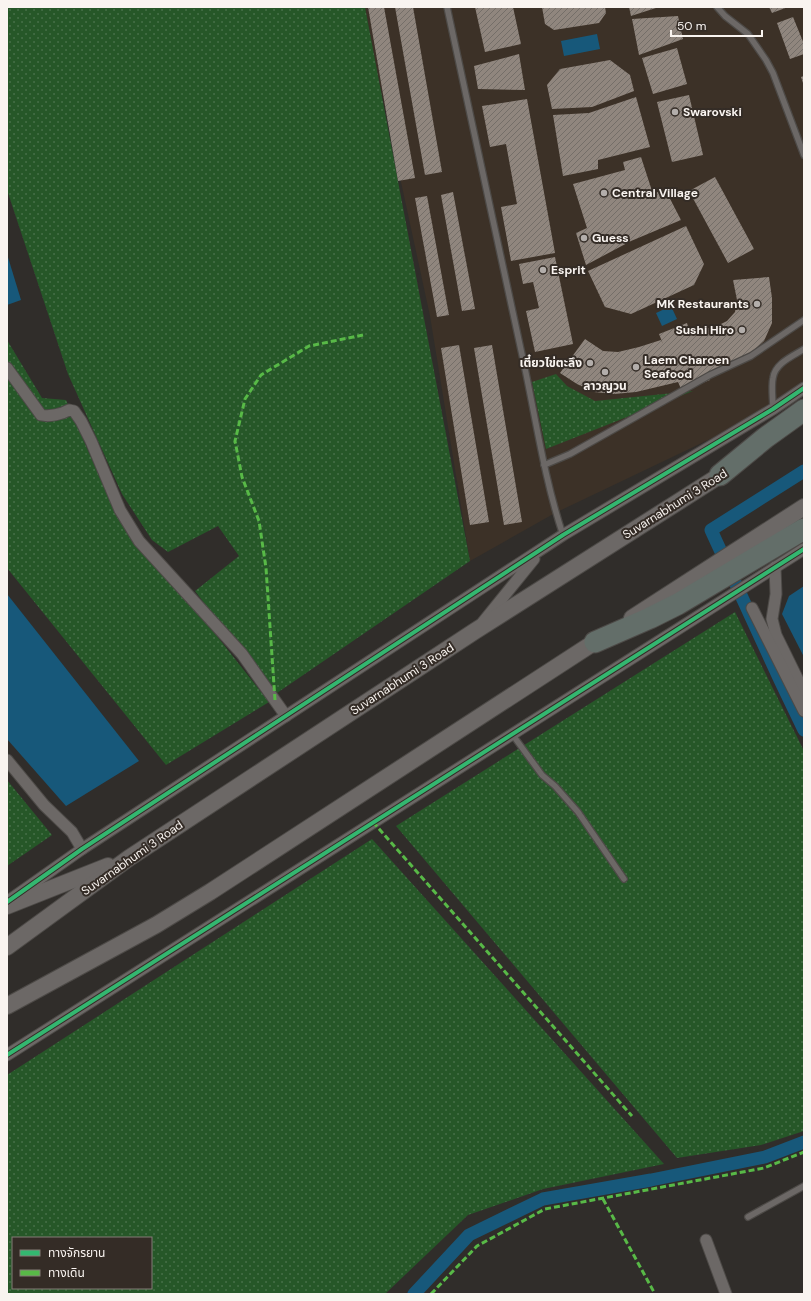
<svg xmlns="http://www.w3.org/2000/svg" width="811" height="1301" viewBox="0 0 811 1301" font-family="'DM Sans','Noto Sans Thai',sans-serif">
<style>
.built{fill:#3c3127}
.grass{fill:url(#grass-dots);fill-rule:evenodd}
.water{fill:#17587a}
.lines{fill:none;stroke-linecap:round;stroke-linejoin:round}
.canal{stroke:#17587a;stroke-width:13}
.building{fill:url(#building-hatch)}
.service-casing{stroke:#4d4a47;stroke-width:8}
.minor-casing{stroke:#4d4a47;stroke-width:13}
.secondary-casing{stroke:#4d4a47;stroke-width:18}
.motorway-casing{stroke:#4d4a47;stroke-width:23}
.service{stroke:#6c6866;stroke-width:5.5}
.minor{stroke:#6c6866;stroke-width:11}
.secondary{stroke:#6c6866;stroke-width:16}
.motorway{stroke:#636e69;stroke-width:21}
.quiet{stroke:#58b947;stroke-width:3;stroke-dasharray:6 3;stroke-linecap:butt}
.cycleway-casing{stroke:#342c26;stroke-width:6}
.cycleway{stroke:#33b770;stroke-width:4}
.poi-dot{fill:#b3aeab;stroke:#342c26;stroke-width:1.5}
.labels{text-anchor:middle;stroke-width:4;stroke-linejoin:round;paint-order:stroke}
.poi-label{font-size:12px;font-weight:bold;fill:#f9f4f0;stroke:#342c26;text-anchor:start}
.street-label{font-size:12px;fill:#f9f4f0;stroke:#342c26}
</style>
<defs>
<pattern id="grass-dots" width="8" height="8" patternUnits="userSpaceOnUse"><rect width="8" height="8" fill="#265728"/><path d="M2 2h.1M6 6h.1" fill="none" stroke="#467048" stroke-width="1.8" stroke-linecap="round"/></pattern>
<pattern id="building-hatch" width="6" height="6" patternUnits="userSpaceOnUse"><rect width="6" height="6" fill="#90867e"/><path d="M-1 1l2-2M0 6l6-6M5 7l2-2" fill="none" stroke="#746e68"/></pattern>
</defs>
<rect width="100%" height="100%" fill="#302d2a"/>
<path class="built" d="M 365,7 L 804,7 L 804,388 L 779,406 L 555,513 L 470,561 L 430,316 L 377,71 Z"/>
<g class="grass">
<path d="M 7,7 L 365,7 L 470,561 L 274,695 L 195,591 L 239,556 L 218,526 L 168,552 L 152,540 L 122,494 L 68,374 L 7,190 Z"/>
<path d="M 7,340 L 42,398 L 66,400 L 110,501 L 269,702 L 166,765 L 7,568 Z"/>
<path d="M 556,374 L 567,386 L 595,401 L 693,391 L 546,449 L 532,382 Z"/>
<path d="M 735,612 L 804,751 L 804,1131 L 761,1145 L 677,1158 L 396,826 Z"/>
<path d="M 7,780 L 52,835 L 7,866 Z"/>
<path d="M 372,839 L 664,1164 L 543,1189 L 468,1215 L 385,1294 L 7,1294 L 7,1075 ZM 13,1238 L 151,1238 L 151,1288 L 13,1288 Z"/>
</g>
<g class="water">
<path d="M 597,34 L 600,49 L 564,56 L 561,41 Z"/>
<path d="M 7,254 L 21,300 L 7,305 Z"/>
<path d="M 671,306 L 677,319 L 662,326 L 656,313 Z"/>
<path d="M 804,586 L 804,657 L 782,614 L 789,596 Z"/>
<path d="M 7,594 L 139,761 L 66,806 L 7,739 Z"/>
</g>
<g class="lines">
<g class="canal">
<path d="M 804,471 L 711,530 L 780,680 L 804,730"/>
<path d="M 414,1294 L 469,1235 L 543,1199 L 651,1180 L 765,1157 L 804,1142"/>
</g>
</g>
<g class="building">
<path d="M 368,7 L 384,7 L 415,178 L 398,181 Z"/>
<path d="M 395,7 L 413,7 L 442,172 L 425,175 Z"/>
<path d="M 475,7 L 513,7 L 521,44 L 485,52 Z"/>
<path d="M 542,7 L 605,7 L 606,13 L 599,23 L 554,30 L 545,24 Z"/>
<path d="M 629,7 L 659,7 L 631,16 Z"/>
<path d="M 769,7 L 788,7 L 772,13 Z"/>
<path d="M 678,16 L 683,39 L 639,55 L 632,19 Z"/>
<path d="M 793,17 L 804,44 L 804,54 L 790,59 L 777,23 Z"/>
<path d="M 677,48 L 687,84 L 653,94 L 642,58 Z"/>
<path d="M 519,54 L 525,90 L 478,89 L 474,66 Z"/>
<path d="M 610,60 L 630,75 L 634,91 L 592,107 L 552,109 L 547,85 L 560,69 Z"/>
<path d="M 804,76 L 804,86 L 801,77 Z"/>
<path d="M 689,95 L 703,155 L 672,162 L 657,102 Z"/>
<path d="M 636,97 L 650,147 L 598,160 L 598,169 L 563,176 L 553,115 L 589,113 Z"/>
<path d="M 527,99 L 555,253 L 511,261 L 501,207 L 517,204 L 506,144 L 490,147 L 482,106 Z"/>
<path d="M 641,157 L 653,194 L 665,189 L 681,220 L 631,241 L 586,265 L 576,233 L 587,228 L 573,184 L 625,170 L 623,162 Z"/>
<path d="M 715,177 L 754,249 L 728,263 L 689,191 Z"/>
<path d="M 453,192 L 475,309 L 462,311 L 441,195 Z"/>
<path d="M 427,196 L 449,315 L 437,317 L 415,198 Z"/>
<path d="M 686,226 L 704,264 L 694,285 L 631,314 L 605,307 L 588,271 Z"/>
<path d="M 555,257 L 573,344 L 535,352 L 526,311 L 539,308 L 533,282 L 523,284 L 519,264 Z"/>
<path d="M 769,277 L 772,298 L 772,323 L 764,341 L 751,353 L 730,364 L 707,373 L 710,380 L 682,391 L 678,382 L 636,392 L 614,394 L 594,392 L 577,384 L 560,373 L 585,339 L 603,351 L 618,352 L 639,347 L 661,340 L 663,344 L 659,334 L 687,323 L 690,334 L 719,325 L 727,321 L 735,312 L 737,300 L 733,280 Z"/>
<path d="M 459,345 L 489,522 L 470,525 L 441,348 Z"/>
<path d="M 492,345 L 522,522 L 504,525 L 474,348 Z"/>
</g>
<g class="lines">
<g class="service-casing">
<g id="service">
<path d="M 447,7 C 471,121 497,235 521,350 C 535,412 543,475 563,535"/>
<path d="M 717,7 L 725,16 L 748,34 L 766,60 L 773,73 L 804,155"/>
<path d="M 773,409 C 773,399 771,387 773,378 C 775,363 793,356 804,349"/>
<path d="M 544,465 L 570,454 L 710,375 L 751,356 L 804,320"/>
<path d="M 512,734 L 542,775 L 555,786 L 578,812 L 624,879"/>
<path d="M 748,1217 L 804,1186"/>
</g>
</g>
<g class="minor-casing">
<g id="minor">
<path d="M 7,368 L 41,415 C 50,417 62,414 69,410 L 74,411 L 81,421 L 91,441 L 120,510 L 139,541 L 242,654 L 286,716"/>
<path d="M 775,567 L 776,594 L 772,619 L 776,635 L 804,692"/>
<path d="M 752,608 L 804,711"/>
<path d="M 483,622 L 534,559"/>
<path d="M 7,760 L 44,805 L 72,832 L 82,849"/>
<path d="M 11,899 L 82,849 L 563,535 L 773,409 L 804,388"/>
<path d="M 7,1055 L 804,549"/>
<path d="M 706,1240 L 726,1294"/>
</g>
</g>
<g class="secondary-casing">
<g id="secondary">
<path d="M 632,618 L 804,507"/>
<path d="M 7,906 L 108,866"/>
<path d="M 7,947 L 129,858 L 475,631 L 730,469"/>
<path d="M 7,1006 L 156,925 L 210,892 L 604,636"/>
</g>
</g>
<g class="motorway-casing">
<g id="motorway">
<path d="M 720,475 L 765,438 L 804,410"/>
<path d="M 595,642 L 650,618 L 678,604 L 804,529"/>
</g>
</g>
<use href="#service" class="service"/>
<use href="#minor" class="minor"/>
<use href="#secondary" class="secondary"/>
<use href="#motorway" class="motorway"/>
<g class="quiet">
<path d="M 275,700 L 266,568 L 259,521 L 242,477 L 235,441 L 245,399 L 261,375 L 309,346 L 363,335"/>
<path d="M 373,822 L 632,1116"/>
<path d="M 603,1199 L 655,1294"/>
<path d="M 431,1294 L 477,1246 L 545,1209 L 764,1168 L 804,1152"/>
</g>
<g class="cycleway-casing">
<g id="cycleway">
<path d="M 7,902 L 82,849 L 563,535 L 773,409 L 804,388"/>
<path d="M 7,1055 L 804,549"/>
</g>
</g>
<use href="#cycleway" class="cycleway"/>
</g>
<g class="poi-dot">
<circle cx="675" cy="112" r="4"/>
<circle cx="604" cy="193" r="4"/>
<circle cx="584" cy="238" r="4"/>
<circle cx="543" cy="270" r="4"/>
<circle cx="757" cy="304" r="4"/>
<circle cx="742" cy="330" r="4"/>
<circle cx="590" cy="363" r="4"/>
<circle cx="636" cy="367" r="4"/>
<circle cx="605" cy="372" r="4"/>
</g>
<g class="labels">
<g class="poi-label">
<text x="683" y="116">Swarovski</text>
<text x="612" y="197">Central Village</text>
<text x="592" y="242">Guess</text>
<text x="551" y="274">Esprit</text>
<text x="749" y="308" text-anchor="end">MK Restaurants</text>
<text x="734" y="334" text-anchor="end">Sushi Hiro</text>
<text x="644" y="364">Laem Charoen<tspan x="644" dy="14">Seafood</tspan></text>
<text x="582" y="367" text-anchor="end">เตี๋ยวไข่ตะลึง</text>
<text x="605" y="390" text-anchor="middle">ลาวญวน</text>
</g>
<g class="street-label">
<text transform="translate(675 504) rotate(-32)" y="4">Suvarnabhumi 3 Road</text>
<text transform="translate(402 679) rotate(-33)" y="4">Suvarnabhumi 3 Road</text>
<text transform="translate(132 858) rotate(-35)" y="4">Suvarnabhumi 3 Road</text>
</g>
</g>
<rect width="811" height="1301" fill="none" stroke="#f9f4f0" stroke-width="16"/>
<rect x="12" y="1237" width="140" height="52" fill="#342c26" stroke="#837c77"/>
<rect x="20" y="1250" width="20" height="6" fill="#33b770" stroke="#837c77"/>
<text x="48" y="1257" font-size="12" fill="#f9f4f0">ทางจักรยาน</text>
<rect x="20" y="1270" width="20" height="6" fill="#58b947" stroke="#837c77"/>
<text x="48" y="1277" font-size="12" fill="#f9f4f0">ทางเดิน</text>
<path d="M671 30v6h91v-6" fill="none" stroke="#f9f4f0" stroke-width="2"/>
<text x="677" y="30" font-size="12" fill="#f9f4f0" stroke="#342c26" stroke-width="3" paint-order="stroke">50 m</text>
</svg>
